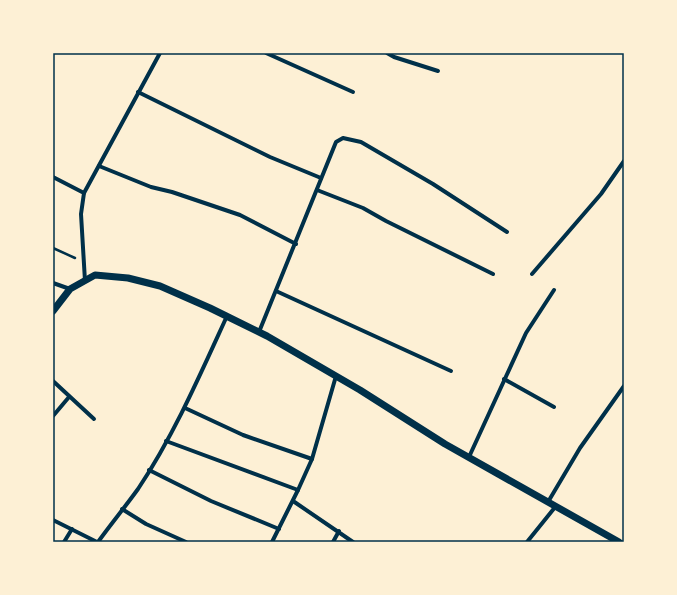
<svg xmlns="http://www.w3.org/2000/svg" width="677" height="595" viewBox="0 0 677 595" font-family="Roboto,sans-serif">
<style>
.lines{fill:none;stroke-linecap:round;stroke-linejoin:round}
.path{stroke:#003049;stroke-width:2.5}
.minor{stroke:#003049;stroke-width:4}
.tertiary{stroke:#003049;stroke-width:7}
.neatline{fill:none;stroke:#003049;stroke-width:1.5}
</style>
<rect width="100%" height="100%" fill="#fdf0d5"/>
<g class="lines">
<path class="path" d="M 53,248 L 75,258"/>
<g class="minor">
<path d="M 266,53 L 353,92"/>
<path d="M 387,53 L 394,57 L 438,71"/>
<path d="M 138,92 L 270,157 L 321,178"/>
<path d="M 99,166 L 151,187 L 172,192 L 240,215 L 296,244"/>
<path d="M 53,177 L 84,193 L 81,214 L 85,281"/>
<path d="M 317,190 L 363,208 L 386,221 L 493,274"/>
<path d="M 84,193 L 160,53"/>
<path d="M 532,274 L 601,194 L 624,161"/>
<path d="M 53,283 L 70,289"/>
<path d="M 276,291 L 451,371"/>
<path d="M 259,332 L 336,142 L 343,138 L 361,142 L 433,184 L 507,232"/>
<path d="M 504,379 L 554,407"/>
<path d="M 53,381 L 94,419"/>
<path d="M 185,408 L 243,435 L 312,459"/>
<path d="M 53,416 L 69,397"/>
<path d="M 166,441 L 298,490"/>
<path d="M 469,457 L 526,333 L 554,290"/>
<path d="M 149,470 L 211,501 L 279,529"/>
<path d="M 293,501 L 353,542"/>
<path d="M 548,502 L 580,448 L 624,386"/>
<path d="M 122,509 L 146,524 L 186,542"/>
<path d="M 53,520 L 97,542"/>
<path d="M 64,542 L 72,529"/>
<path d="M 98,542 C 111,524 125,507 138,489 C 174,435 200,375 227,316"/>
<path d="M 272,542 L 298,490 L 312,459 L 336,376"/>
<path d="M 333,542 L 339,531"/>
<path d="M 527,542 L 556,506"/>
</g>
<path class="tertiary" d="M 53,311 L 70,289 L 95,275 L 128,278 L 160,286 L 210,308 L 267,336 L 360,390 L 445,444 L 619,542"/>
</g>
<rect width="677" height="595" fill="none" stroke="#fdf0d5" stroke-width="108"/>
<rect x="54" y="54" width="569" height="487" class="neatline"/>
</svg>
